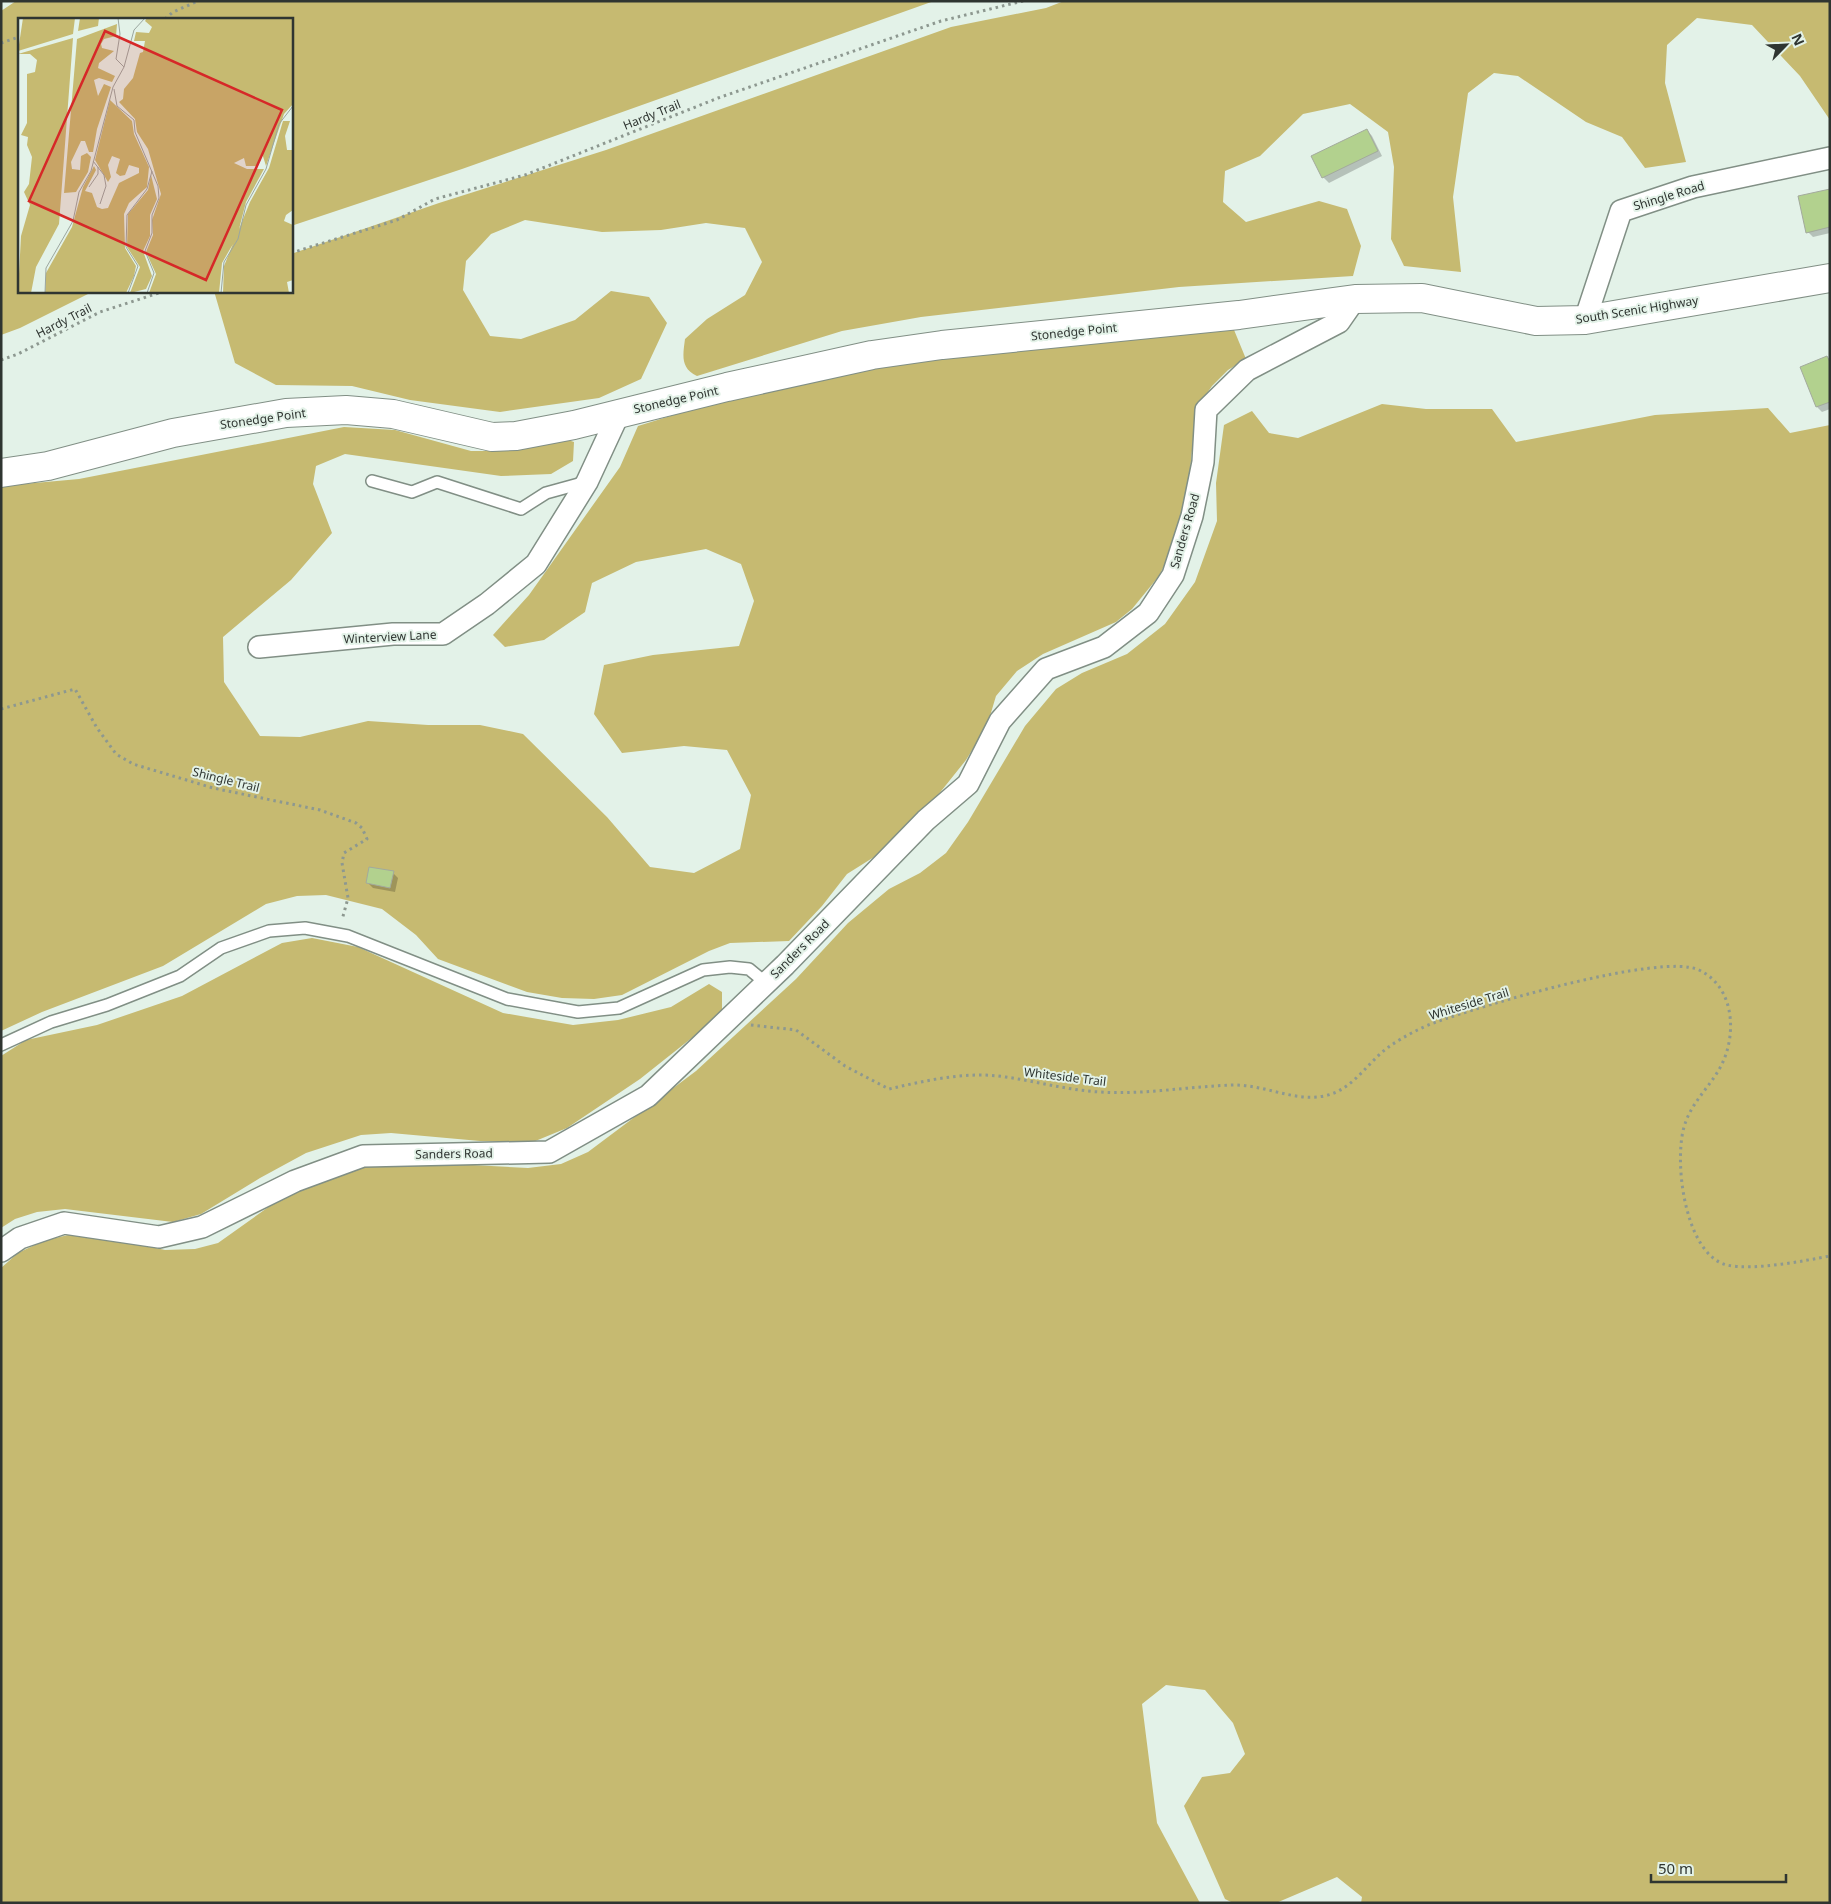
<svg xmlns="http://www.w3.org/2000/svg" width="1831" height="1904" viewBox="0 0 1831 1904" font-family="'Noto Sans',sans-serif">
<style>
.forest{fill:#c6ba71}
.shadow{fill:#0003}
.building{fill:#b2d18e;stroke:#a3aa9d}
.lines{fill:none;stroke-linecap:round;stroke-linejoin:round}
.lane-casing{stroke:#818f85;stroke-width:14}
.street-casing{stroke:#818f85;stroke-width:24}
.secondary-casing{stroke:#818f85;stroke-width:30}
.path{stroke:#8d9890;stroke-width:3;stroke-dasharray:2.5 4;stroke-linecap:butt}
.lane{stroke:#fff;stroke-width:11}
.street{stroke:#fff;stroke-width:21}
.secondary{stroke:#fff;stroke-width:28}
.labels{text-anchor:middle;stroke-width:4;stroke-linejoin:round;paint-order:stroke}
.street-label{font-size:12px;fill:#2f3531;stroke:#e3f2e8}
.inset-road{fill:none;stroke:#9ba69f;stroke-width:1}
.view{fill:#d62828;fill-opacity:0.15;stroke:#d62828;stroke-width:2.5}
.inset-edge{fill:none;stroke:#2f3531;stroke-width:2.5}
</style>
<rect width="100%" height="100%" fill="#e3f2e8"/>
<g class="forest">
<path d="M 16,1 L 934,1 L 462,169 L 291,226 L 291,19 L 19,19 L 19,291 L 94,291 L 20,328 L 1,335 L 1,11 Z"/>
<path d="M 1064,1 L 1830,1 L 1830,120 L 1800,76 L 1752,25 L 1697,18 L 1667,45 L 1665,83 L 1686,162 L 1645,168 L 1622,137 L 1586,122 L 1518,76 L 1494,73 L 1468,93 L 1453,197 L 1461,272 L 1404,266 L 1391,239 L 1394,167 L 1388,132 L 1350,104 L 1303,114 L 1260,156 L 1225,171 L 1223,202 L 1246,222 L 1319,201 L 1347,209 L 1361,246 L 1353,276 L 1179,287 L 921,317 L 842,331 L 697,376 C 680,368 683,355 685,339 L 707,319 L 745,295 L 762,262 L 745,228 L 706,223 L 661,230 L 602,232 L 525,220 L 491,234 L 466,261 L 463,290 L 490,336 L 521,339 L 575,320 L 611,291 L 649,297 L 667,323 L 641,379 L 599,398 L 500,412 L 410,400 L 352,386 L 276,385 L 235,363 L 214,291 L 291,291 L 291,254 L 439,203 L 606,150 L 951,27 L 1046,8 Z"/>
<path d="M 1232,325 L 1246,359 L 1228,370 L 1212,386 L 1196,409 L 1187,502 L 1176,542 L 1159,576 L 1132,609 L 1116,622 L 1043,654 L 1017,671 L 996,696 L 987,726 L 966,760 L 922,815 L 882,852 L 847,874 L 822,906 L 789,941 L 730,943 L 709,951 L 622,995 L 594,999 L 562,998 L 527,992 L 438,959 L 416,935 L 382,909 L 326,895 L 297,896 L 266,904 L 163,966 L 42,1012 L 1,1031 L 1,486 L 79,479 L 344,427 L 395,430 L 471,451 L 506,451 L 562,438 L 574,442 L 573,461 L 551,474 L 501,476 L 345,454 L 316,466 L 313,484 L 332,533 L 291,580 L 223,637 L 224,682 L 260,736 L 300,737 L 368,721 L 428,725 L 480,725 L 523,734 L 607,817 L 650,867 L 694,873 L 740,849 L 751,795 L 727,750 L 684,746 L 622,753 L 594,714 L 604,665 L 653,655 L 739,646 L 754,601 L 741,564 L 706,549 L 636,562 L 592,583 L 585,612 L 544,640 L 505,647 L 493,635 L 529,595 L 620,467 L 638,426 L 722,400 L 877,365 Z"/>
<path d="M 1382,404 L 1426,409 L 1492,409 L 1516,442 L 1655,415 L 1768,408 L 1790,433 L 1830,425 L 1830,1903 L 1361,1903 L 1362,1897 L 1337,1877 L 1276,1903 L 1233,1903 L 1225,1899 L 1184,1806 L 1202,1777 L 1230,1773 L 1245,1754 L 1233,1723 L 1205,1690 L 1166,1685 L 1142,1704 L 1157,1823 L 1200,1903 L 1,1903 L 1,1268 L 18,1253 L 43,1241 L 68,1235 L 101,1236 L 165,1250 L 195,1249 L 218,1243 L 284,1196 L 369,1165 L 416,1162 L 528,1168 L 561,1164 L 588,1152 L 696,1071 L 796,979 L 848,923 L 889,889 L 920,873 L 946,853 L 968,822 L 1025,726 L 1056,689 L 1082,673 L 1127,654 L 1165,624 L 1195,582 L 1217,521 L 1216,483 L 1224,425 L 1252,411 L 1269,433 L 1298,438 Z"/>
<path d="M 312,938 L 358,947 L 503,1013 L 573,1025 L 618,1020 L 671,1007 L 709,984 L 722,992 L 722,1010 L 698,1033 L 640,1079 L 567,1128 L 533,1142 L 480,1141 L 391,1133 L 361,1135 L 306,1153 L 260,1178 L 201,1214 L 173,1222 L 65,1209 L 37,1212 L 15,1219 L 1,1228 L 1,1056 L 26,1040 L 97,1025 L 182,996 L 282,943 Z"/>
</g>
<g class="shadow">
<path d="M 1367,130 L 1372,136 L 1382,156 L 1329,183 L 1323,177 L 1313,157 Z"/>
<path d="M 1830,190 L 1830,233 L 1813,237 L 1808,232 Z"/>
<path d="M 1827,358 L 1830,361 L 1830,409 L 1822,412 L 1817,407 L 1802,368 Z"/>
<path d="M 393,873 L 398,878 L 395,892 L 373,888 L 367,882 Z"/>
</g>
<g class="building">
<path d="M 1367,129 L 1378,151 L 1322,178 L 1311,156 Z"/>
<path d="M 1830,189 L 1830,227 L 1806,233 L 1798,196 Z"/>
<path d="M 1827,356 L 1830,362 L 1830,402 L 1816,407 L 1800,367 Z"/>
<path d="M 369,867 L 394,871 L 390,888 L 366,883 Z"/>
</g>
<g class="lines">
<g class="lane-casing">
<g id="lane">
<path d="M 372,481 L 412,492 L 437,482 L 521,509 L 546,493 L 586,482"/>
<path d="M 1,1045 L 51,1022 L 107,1005 L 180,976 L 221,948 L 269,931 L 305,928 L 348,936 L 507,999 L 578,1012 L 619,1008 L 703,970 L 730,967 L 749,969 L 766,983"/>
</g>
</g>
<g class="street-casing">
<g id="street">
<path d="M 1585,320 L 1621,211 L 1693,187 L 1830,158"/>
<path d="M 259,647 L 393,634 L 443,634 L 487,604 L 536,564 L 587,482 L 619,413"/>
<path d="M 1,1251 L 20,1238 L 64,1223 L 159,1237 L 202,1227 L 295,1181 L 363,1156 L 549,1152 L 648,1096 L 785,965 L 926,820 L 968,784 L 1000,721 L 1046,669 L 1104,647 L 1148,613 L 1173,575 L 1192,516 L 1203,462 L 1206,410 L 1247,370 L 1339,322 L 1355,299"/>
</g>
</g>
<g class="secondary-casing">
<path id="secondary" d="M 1,473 L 48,466 L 173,433 L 286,413 L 346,410 L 393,414 L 492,437 L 516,436 L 574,425 L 727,387 L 872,355 L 942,345 L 1239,315 L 1355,299 L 1422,298 L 1536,321 L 1585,320 L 1830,278"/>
</g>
<g class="path">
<path d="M 165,19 L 173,12 L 198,1"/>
<path d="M 1,43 L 19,37"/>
<path d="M 291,253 L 397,220 L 435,199 L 525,175 L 718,98 L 903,34 L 941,21 L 1023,1"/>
<path d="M 1,360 L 18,354 L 100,312 L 165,291"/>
<path d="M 1,709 L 75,689 L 97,728 L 116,754 L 133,764 L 213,788 L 320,810 L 356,823 L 362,828 L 367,839 L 344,853 L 342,863 L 348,898 L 342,920"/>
<path d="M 751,1025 L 796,1030 L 845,1066 L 889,1089 C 924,1081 962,1072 998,1076 C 1032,1080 1065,1090 1100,1092 C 1145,1095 1190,1086 1235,1085 C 1265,1085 1295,1102 1324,1096 C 1354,1090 1367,1062 1390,1046 C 1403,1037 1420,1028 1436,1022 C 1481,1006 1661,952 1699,970 C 1735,987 1737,1035 1721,1066 C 1711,1085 1694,1100 1686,1121 C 1672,1155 1684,1255 1727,1265 C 1753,1271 1803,1261 1830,1256"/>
</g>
<use href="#lane" class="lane"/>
<use href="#street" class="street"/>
<use href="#secondary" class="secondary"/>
</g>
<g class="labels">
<g class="street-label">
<text transform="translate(652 115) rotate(-22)" y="4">Hardy Trail</text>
<text transform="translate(1669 196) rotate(-17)" y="4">Shingle Road</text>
<text transform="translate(1637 310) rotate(-9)" y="4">South Scenic Highway</text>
<text transform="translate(64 321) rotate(-27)" y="4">Hardy Trail</text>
<text transform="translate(1074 332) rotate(-6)" y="4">Stonedge Point</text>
<text transform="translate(676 400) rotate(-13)" y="4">Stonedge Point</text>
<text transform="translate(263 419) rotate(-8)" y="4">Stonedge Point</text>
<text transform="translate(1185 531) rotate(-74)" y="4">Sanders Road</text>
<text transform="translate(390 637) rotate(-3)" y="4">Winterview Lane</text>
<text transform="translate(226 780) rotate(14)" y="4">Shingle Trail</text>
<text transform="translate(800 949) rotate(-45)" y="4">Sanders Road</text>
<text transform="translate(1469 1004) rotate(-17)" y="4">Whiteside Trail</text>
<text transform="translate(1065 1077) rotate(7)" y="4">Whiteside Trail</text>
<text transform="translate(454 1154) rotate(-1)" y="4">Sanders Road</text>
</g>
</g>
<g transform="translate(18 18)">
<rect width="275" height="275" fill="#e3f2e8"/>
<path d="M 5,0 L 57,0 L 55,16 L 0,33 ZM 62,0 L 81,0 L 80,8 L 60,13 ZM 129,0 L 275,0 L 275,86 L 266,96 L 248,148 L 244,135 L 239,148 L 228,148 L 226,140 L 216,145 L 229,151 L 246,151 L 228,184 L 219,219 L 204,245 L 201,275 L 131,275 L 138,256 L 128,234 L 135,217 L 134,202 L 143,176 L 130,131 L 119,114 L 117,101 L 101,84 L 105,81 L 106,71 L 115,60 L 122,35 L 125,34 L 127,23 L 116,23 L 118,14 L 131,15 L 134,9 L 127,3 ZM 99,6 L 98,18 L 86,21 L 83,26 L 84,30 L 96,33 L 81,45 L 80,50 L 97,58 L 94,64 L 81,60 L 76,62 L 80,78 L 86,66 L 93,69 L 79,111 L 75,134 L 71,134 L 67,123 L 63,123 L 53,144 L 54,151 L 62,152 L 63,138 L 69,135 L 73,139 L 70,154 L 58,174 L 46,175 L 59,21 ZM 55,20 L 41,206 L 18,249 L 13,275 L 0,275 L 3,218 L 12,187 L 6,174 L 11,166 L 14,139 L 9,127 L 10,119 L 3,117 L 9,105 L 9,56 L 17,54 L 19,42 L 12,36 L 0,36 ZM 92,82 L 114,103 L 116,116 L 131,149 L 129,169 L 111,185 L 106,196 L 107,230 L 118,248 L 116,258 L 108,275 L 27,275 L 28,255 L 54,209 L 65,169 L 76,148 L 78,152 L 67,173 L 74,175 L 79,189 L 84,191 L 90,190 L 101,165 L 121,155 L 121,150 L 111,147 L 107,157 L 102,158 L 98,155 L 102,141 L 94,138 L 90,147 L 93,159 L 90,164 L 77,142 ZM 265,103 L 272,103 L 267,118 L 269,132 L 275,132 L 275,192 L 268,197 L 266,203 L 275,207 L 275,262 L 269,264 L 271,275 L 205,275 L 206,248 L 232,184 L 251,150 ZM 133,157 L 139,181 L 132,197 L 132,218 L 125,233 L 134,258 L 128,271 L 112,275 L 122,249 L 109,229 L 110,196 L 130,172 Z" fill="#c6ba71"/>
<path class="inset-road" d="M 100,0 L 102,16 L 98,41 L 106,49M 96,71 L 99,88 L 116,102 L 117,114 L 140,168 L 141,180 L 134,197 L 134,215 L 127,233 L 136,255 L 129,275M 75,143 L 86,157 L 88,168 L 82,186M 71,169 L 80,156 L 80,149M 27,275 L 28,250 L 55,203 L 61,174 L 73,153 L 95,69 L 106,49 L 116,12 L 127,0M 110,275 L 120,248 L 108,229 L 109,197 L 129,171 L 134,153M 203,275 L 206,244 L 220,221 L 228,187 L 248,151 L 261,106 L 275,88"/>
<path class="view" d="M 87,13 L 264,92 L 188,262 L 11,183 Z"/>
<rect width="275" height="275" class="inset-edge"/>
</g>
<rect width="1831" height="1904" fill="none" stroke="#2f3531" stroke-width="5"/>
<g transform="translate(1786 45) rotate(66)" stroke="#e3f2e8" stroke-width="4" paint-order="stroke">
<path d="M0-4L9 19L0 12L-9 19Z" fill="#2f3531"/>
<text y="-8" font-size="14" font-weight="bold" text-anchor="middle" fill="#2f3531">N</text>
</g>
<path d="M1651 1874v8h135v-8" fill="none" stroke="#2f3531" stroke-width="2.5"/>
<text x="1658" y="1874" font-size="15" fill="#2f3531" stroke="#e3f2e8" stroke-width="4" paint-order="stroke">50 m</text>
</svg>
